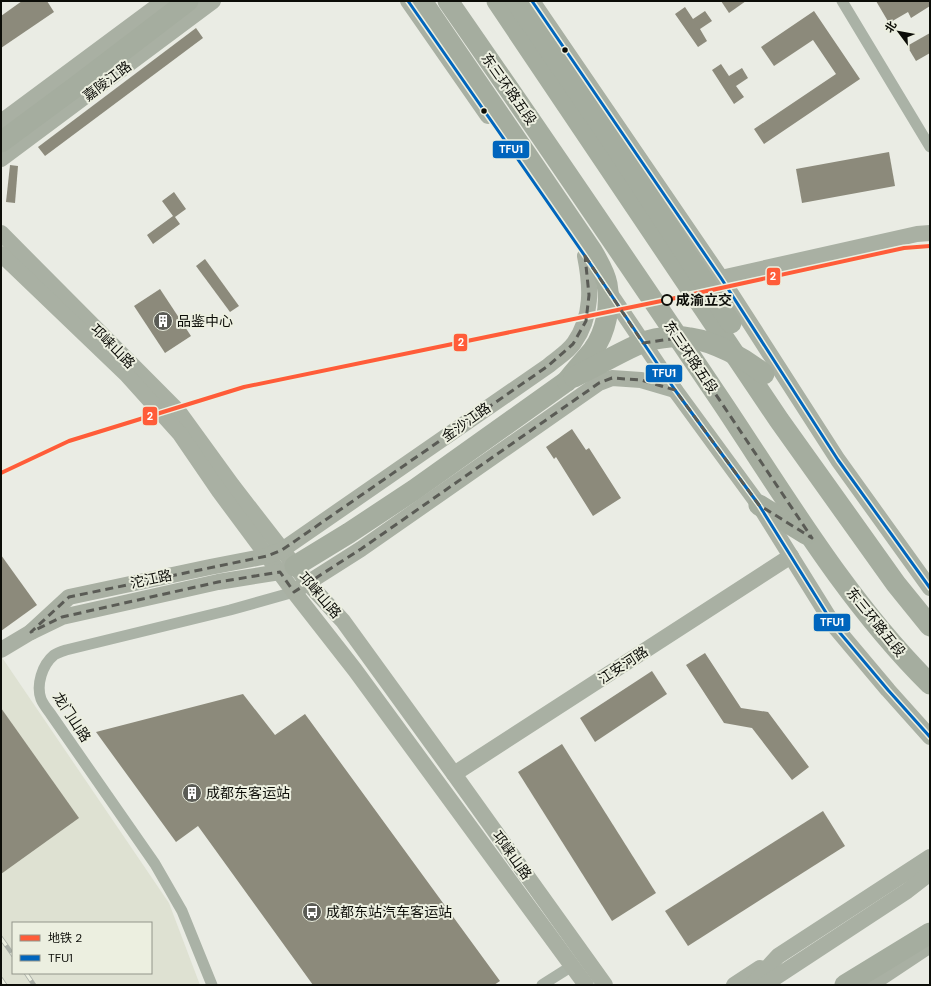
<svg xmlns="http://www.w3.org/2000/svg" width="931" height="986" viewBox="0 0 931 986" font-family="'DM Sans','Noto Sans SC',sans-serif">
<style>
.built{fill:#dee1d2;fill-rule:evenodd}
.building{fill:#8c8a7b}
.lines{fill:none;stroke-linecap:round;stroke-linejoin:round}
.street{stroke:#aab2a6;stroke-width:11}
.secondary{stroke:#a9b0a3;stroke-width:16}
.highway{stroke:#a5ad9f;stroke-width:21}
.rail-casing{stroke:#aaafa7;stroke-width:4.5}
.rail{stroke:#ecefe0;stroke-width:3;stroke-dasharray:9;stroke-linecap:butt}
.highway-bridge{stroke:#a5ad9f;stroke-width:21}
.bus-1-casing{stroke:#ecefe0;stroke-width:6}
.bus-1{stroke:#0065bd;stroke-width:3}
.metro-1-casing{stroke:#ecefe0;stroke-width:7}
.metro-1{stroke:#ff5c39;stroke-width:4}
.marked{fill:none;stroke:#5a5b55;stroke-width:3;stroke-dasharray:8 5;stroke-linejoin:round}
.bus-dot{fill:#0c0d08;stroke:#ecefe0;stroke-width:1.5}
.stop-dot{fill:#ecefe0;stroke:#0c0d08;stroke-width:2}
.labels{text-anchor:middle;stroke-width:4;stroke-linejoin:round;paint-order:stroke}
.street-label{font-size:14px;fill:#0c0d08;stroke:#ecefe0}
.stop-label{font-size:14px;font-weight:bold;fill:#0c0d08;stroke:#ecefe0;text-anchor:start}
.poi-label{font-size:14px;fill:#0c0d08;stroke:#ecefe0;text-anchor:start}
.line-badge{stroke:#ecefe0;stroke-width:1.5}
.badge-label{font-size:11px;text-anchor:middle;font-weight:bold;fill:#fff}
</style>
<rect width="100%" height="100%" fill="#eaece4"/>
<path class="built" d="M 1,656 L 169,903 L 200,985 L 1,985 ZM 13,923 L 151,923 L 151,973 L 13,973 Z"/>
<g class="building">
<path d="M 22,1 L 47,1 L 54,12 L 1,48 L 1,16 Z"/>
<path d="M 721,1 L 746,1 L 729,13 Z"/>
<path d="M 876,1 L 930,1 L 930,6 L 911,18 L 908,12 L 889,23 Z"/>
<path d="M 685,7 L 693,19 L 705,11 L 712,21 L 700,29 L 707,41 L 698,47 L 675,14 Z"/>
<path d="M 814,11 L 860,79 L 764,144 L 754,129 L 836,74 L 813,40 L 774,66 L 761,47 Z"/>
<path d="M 196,28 L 203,38 L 45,156 L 38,147 Z"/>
<path d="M 930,33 L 930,53 L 916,61 L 907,46 Z"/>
<path d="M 721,64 L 729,76 L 742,68 L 748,78 L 736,86 L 744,97 L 734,104 L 712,70 Z"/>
<path d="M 889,152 L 895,186 L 802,203 L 796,169 Z"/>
<path d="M 10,165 L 18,166 L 15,203 L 6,202 Z"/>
<path d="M 174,192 L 186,209 L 175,217 L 180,224 L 153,244 L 147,235 L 173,216 L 162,201 Z"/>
<path d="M 205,259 L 239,306 L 230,312 L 196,266 Z"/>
<path d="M 160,289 L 191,336 L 165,353 L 134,306 Z"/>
<path d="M 572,429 L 586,450 L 589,448 L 621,498 L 593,516 L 556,457 L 554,459 L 546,447 Z"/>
<path d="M 1,555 L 37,605 L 1,631 Z"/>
<path d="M 705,653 L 741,708 L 768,712 L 809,767 L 792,780 L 752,728 L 724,723 L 686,665 Z"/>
<path d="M 652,671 L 667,694 L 595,742 L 580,718 Z"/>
<path d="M 243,694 L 275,735 L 305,714 L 500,981 L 494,985 L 313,985 L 198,826 L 176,842 L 96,732 Z"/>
<path d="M 1,708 L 79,818 L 1,874 Z"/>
<path d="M 562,744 L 656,893 L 612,921 L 518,772 Z"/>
<path d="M 823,811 L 845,846 L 688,946 L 665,911 Z"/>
</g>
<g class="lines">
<g class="street">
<path d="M 842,1 L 930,147"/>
<path d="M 212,985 L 182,911 L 155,864 L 50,713 C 47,709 43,704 41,699 C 36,685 42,665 54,655 C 57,653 63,651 66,650 L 230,610 L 294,592"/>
<path d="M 542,985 L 572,966"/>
</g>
<g class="secondary">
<path d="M 408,1 L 488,116"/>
<path d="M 532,1 L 721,278 L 838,460 L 930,588"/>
<path d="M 1,122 L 164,1"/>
<path d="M 1,159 L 213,1"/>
<path d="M 1,233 L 179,412 L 232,485 L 308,583 L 343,621 L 454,774 L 605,985"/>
<path d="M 1,254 L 126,374 L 180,434 L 219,491 L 294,592 L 355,670 L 586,985"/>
<path d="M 721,278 L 917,234 L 930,233"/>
<path d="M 607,289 L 675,390 L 759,505 L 835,627 L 888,690 L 930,737"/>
<path d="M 298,589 L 361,549 L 599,383 L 612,378 L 641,380 L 675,390"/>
<path d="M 31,632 L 69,597 L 210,567 L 267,556 L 282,550 L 548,366 C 556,359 568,352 574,343 C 593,316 591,286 585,256"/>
<path d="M 1,650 L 31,632 L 62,617 L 218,582 L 280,572 L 288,569"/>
<path d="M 454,774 L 791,556"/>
<path d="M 734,985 L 760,968"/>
<path d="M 752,985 L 778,956 L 930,857"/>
<path d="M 764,985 L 907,891 L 930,873"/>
<path d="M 870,985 L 930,945"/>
</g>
<g class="highway">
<path d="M 448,1 C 541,135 632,269 723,404 C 787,500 848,603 930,684"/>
<path d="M 497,1 L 779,420 L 896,584 L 930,626"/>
<path d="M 516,1 L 614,144 L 731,323"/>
<path d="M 1,142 L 78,85 L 188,1"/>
<path d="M 759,505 L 806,534"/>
<path d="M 295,566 L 349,533 L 414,490 L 567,381"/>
<path d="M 845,985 L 930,933"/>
</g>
<g class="rail-casing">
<g id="rail">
<path d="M 1,938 L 13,955"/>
<path d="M 26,973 L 34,985"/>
<path d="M 1,979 L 5,985"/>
</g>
</g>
<use href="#rail" class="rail"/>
<g class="highway-bridge">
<path d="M 424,4 L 592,251 C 598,261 605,273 607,284 C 611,306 606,332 593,350 C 585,360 575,370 567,381"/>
<path d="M 574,377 C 595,367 615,355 637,345 C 651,338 675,335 690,338 C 716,342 744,358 764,374"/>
</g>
<g class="bus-1-casing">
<g id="bus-1">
<path d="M 408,1 L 585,256 L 675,390 L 759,505 L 835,627 L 888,690 L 930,737"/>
<path d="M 532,1 L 721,278 L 838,460 L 930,588"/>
</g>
</g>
<use href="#bus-1" class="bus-1"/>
<g class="metro-1-casing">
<path id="metro-1" d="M 1,473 L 69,441 L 244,387 L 666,300 L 904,248 L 930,246"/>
</g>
<use href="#metro-1" class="metro-1"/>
</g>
<path class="marked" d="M 585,256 L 643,343 L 678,338 L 812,538 L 759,505 L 675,390 L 641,380 L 612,378 L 599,383 L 361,549 L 294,592 L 280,572 L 218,582 L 62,617 L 31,632 L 69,597 L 267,556 L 282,550 L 548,366 L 573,344 L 586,321 L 589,295 Z"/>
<defs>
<g id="building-disc" transform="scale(1)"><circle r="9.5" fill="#5a5b55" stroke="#ecefe0"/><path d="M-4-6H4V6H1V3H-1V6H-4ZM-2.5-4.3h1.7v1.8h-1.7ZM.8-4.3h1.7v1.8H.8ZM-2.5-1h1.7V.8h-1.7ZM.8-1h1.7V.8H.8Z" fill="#fff"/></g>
<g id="bus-disc" transform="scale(1)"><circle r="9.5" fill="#5a5b55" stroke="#ecefe0"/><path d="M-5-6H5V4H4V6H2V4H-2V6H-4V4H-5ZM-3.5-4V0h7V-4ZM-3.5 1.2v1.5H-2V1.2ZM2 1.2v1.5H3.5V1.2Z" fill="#fff"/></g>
</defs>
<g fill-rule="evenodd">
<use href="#building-disc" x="163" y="321"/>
<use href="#building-disc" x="192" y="793"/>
<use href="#bus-disc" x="312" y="912"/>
</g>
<g class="bus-dot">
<circle cx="565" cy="50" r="3.5"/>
<circle cx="484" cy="111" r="3.5"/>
</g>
<circle class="stop-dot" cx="667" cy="300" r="5"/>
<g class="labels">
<g class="street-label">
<text transform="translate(107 81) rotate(-37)" y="5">嘉陵江路</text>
<text transform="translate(509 89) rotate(55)" y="5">东三环路五段</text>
<text transform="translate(113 346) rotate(45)" y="5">邛崃山路</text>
<text transform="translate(691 357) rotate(56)" y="5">东三环路五段</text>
<text transform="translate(466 422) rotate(-35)" y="5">金沙江路</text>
<text transform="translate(151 579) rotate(-12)" y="5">沱江路</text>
<text transform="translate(320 595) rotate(49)" y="5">邛崃山路</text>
<text transform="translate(876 622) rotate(51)" y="5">东三环路五段</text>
<text transform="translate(623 665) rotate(-33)" y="5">江安河路</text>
<text transform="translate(72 717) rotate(57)" y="5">龙门山路</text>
<text transform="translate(512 855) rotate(54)" y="5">邛崃山路</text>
</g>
<g class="stop-label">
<text x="676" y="305">成渝立交</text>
</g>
<g class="poi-label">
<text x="177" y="326">品鉴中心</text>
<text x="206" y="798">成都东客运站</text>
<text x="326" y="917">成都东站汽车客运站</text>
</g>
</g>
<g class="line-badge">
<rect x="492" y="140" width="38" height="19" rx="4" fill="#0065bd"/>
<rect x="766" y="267" width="15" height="19" rx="4" fill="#ff5c39"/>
<rect x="453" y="333" width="15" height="19" rx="4" fill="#ff5c39"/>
<rect x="645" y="364" width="38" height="19" rx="4" fill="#0065bd"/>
<rect x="142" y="406" width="16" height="20" rx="4" fill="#ff5c39"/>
<rect x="813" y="613" width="38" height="19" rx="4" fill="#0065bd"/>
</g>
<g class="badge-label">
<text x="511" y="153">TFU1</text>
<text x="773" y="280">2</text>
<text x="461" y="346">2</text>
<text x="664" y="377">TFU1</text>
<text x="150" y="420">2</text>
<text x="832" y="626">TFU1</text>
</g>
<rect width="931" height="986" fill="none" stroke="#0c0d08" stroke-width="4"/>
<rect x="12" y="922" width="140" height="52" fill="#ecefe0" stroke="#92958a"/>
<rect x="20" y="935" width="20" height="6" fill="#ff5c39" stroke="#92958a"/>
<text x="48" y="942" font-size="12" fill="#0c0d08">地铁 2</text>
<rect x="20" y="955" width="20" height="6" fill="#0065bd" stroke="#92958a"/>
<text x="48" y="962" font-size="12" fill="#0c0d08">TFU1</text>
<g transform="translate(899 32) rotate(302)" stroke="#ecefe0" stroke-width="3" paint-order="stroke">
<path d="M0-3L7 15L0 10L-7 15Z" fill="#0c0d08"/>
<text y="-6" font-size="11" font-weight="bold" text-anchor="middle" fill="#0c0d08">北</text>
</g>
</svg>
